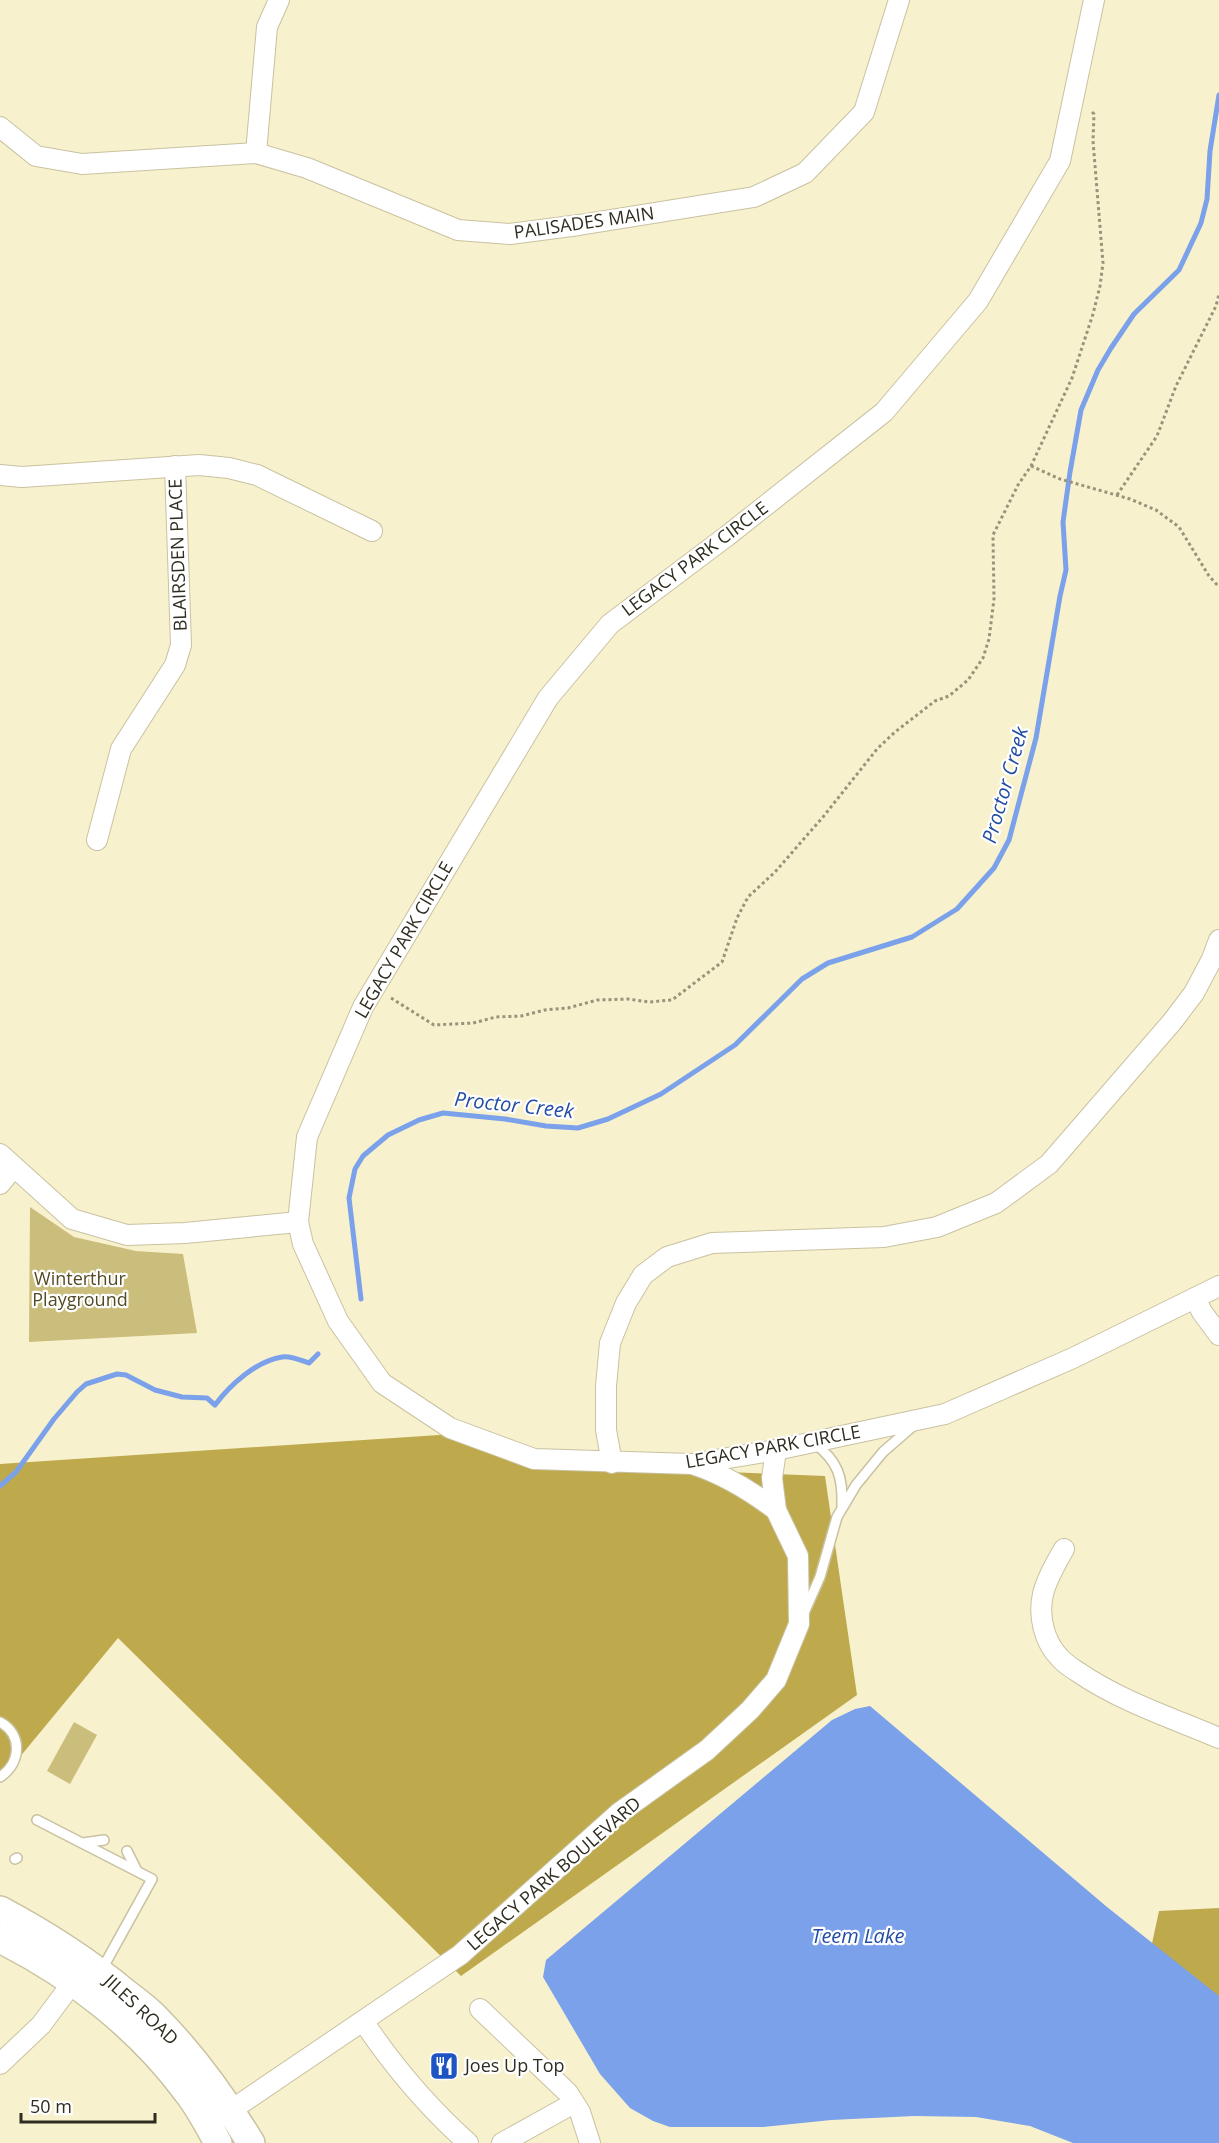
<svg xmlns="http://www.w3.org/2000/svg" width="1219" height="2143" viewBox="0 0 1219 2143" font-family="'Open Sans',sans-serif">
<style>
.green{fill:#cbbd7c}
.forest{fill:#beaa4c}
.water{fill:#7aa1ea}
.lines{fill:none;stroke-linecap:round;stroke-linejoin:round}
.stream{stroke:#7aa1ea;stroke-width:5}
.lane-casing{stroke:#c9c2a1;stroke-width:12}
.street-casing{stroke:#c9c2a1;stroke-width:22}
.secondary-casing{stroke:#c9c2a1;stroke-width:30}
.path{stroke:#98947b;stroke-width:3;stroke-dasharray:3 3;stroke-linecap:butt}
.lane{stroke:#fff;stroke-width:9}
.street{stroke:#fff;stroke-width:20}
.secondary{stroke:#fff;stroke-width:27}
.labels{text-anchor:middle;stroke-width:4.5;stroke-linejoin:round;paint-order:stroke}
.street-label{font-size:18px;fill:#2f2d20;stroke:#fff}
.park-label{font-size:18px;fill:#544b24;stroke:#fff}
.poi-label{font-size:18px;fill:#2f2d20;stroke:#fff;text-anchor:start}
.water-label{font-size:20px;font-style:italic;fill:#224da2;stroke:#fff}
</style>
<rect width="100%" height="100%" fill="#f8f1ce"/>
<g class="green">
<path d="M 30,1207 L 74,1237 L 136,1251 L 183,1254 L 197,1333 L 29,1342 Z"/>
<path d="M 74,1722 L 97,1735 L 70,1784 L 47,1771 Z"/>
</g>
<g class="forest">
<path d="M 454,1434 L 599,1467 L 825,1476 L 857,1695 L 461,1976 L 118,1638 L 0,1781 L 0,1464 Z"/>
<path d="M 1219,1908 L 1219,2143 L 1115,2143 L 1138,2008 L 1159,1911 Z"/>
</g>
<path class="water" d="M 870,1706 L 1107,1907 L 1219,1996 L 1219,2143 L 1073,2143 L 1030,2126 L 976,2117 L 914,2116 L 831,2120 L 763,2127 L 670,2127 L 653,2121 L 630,2108 L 600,2074 L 543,1977 L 546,1960 L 832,1720 L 855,1709 Z"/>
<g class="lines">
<g class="stream">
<path d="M 361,1299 L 349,1198 L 355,1169 L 363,1156 L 388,1135 L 419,1120 L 443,1113 L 505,1119 L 546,1126 L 578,1128 L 608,1119 L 661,1094 L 735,1045 L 802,979 L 828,963 L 912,937 L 957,909 L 994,868 L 1009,840 L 1036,738 L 1060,596 L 1066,570 L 1063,522 L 1070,472 L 1081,410 L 1098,370 L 1111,348 L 1134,314 L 1179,270 L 1201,223 L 1207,199 L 1210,151 L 1219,95"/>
<path d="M 0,1486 L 16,1472 L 54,1419 L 77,1392 L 86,1384 L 117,1374 L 126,1375 L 155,1390 L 182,1397 L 207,1398 L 215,1405 C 230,1385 256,1361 282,1357 C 290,1355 302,1361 309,1363 L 318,1354"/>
</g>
<g class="lane-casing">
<g id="lane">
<path d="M 814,1443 C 838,1461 843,1477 842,1506"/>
<path d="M 804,1613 L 820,1577 L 837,1517 L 856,1485 L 883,1452 L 914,1425"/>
<path d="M 0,1722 C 23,1734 21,1764 0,1777"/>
<path d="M 37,1820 L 152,1879 L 101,1971"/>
<path d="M 83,1843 L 104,1840"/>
<path d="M 127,1851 L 137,1871"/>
<path d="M 15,1859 L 17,1858"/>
</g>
</g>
<g class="street-casing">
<g id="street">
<path d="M 1094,0 L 1060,161 L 978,301 L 884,412 L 727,536 L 610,624 L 548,698 L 363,1007 L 307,1137 L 298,1222 L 303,1244 L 338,1321 L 382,1383 L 450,1428 L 534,1459 L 692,1464 L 776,1450 L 945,1414 L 1073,1358 L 1219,1286"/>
<path d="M 0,127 L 36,156 L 82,164 L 256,153 L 307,168 L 458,230 L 510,234 L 579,225 L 754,197 L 805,173 L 864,112 L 899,0"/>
<path d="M 256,153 L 267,27 L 279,0"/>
<path d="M 0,475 L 22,477 L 199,465 L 229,468 L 257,475 L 372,531"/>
<path d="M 97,840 L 121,749 L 175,665 L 181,645 L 175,466"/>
<path d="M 0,1154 L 72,1219 L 127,1235 L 185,1233 L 298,1222"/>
<path d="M 0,1184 L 14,1167"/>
<path d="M 1195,1298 L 1202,1312 L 1219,1335"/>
<path d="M 612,1463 L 606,1430 L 606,1386 L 610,1343 L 626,1303 L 643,1275 L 667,1257 L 712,1243 L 884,1237 L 937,1227 L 996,1203 L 1049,1164 L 1172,1022 L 1194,993 L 1212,959 L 1219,940"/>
<path d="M 695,1465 C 725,1475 751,1491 776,1510"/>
<path d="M 1064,1549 C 1056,1563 1047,1578 1043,1594 C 1038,1616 1044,1642 1060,1658 C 1065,1664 1072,1668 1078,1672 C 1120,1701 1172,1718 1219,1738"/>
<path d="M 480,2009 L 568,2093 L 580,2112 L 590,2143"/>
<path d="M 363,2021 C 393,2066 428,2107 468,2143"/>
<path d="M 0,2064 L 41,2025 L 73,1982"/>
<path d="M 221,2117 L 460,1955 L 619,1813 L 707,1750 L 750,1710 L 776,1680 L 799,1624 L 798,1556 L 776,1510 L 772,1478 L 776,1450"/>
<path d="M 502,2143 L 574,2103"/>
</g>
</g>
<g class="secondary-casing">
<g id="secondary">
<path d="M 0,1910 C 45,1934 86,1960 126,1993 C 135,2000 146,2008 154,2016 C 192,2054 223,2097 251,2143"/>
<path d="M 0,1939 C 72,1975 139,2027 187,2092 C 199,2107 209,2126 218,2143"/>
</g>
</g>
<g class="path">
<path d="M 1031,466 L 1060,479 L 1130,499 L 1156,510 L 1179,527 L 1209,576 L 1219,587"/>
<path d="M 1117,495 L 1157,436 L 1176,386 L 1216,306 L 1219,294"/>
<path d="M 391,998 L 434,1025 L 473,1023 L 496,1017 L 521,1016 L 545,1010 L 568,1008 L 597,1000 L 628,999 L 649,1002 L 672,1000 L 722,962 L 737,918 L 748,897 L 775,872 L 823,817 L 877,749 L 895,732 L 935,701 L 949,696 L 968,680 L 983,658 L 989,639 L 994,599 L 993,535 L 1018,485 L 1031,466 L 1072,378 L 1093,314 L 1100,286 L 1103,263 L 1093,141 L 1094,114 L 1090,110"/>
</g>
<use href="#lane" class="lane"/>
<use href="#street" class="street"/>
<use href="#secondary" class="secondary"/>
</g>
<defs>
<g id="restaurant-square" transform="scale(1.5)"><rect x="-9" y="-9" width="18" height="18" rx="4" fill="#1f55c2" stroke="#fff"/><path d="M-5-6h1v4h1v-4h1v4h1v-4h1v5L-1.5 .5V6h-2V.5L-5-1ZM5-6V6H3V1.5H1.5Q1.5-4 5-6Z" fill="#fff"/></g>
</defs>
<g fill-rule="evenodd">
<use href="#restaurant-square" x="444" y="2066"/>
</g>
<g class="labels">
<g class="street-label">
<text transform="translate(584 223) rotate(-8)" y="6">PALISADES MAIN</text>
<text transform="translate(178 555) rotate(-92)" y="6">BLAIRSDEN PLACE</text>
<text transform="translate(695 559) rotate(-37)" y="6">LEGACY PARK CIRCLE</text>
<text transform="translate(404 940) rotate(-60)" y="6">LEGACY PARK CIRCLE</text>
<text transform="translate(773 1447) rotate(-10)" y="6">LEGACY PARK CIRCLE</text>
<text transform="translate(554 1874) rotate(-41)" y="6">LEGACY PARK BOULEVARD</text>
<text transform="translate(141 2010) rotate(43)" y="6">JILES ROAD</text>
</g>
<g class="park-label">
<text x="80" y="1285">Winterthur<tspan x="80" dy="21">Playground</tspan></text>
</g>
<g class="poi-label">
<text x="465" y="2072">Joes Up Top</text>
</g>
<g class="water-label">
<text transform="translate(1005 785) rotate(-74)" y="7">Proctor Creek</text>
<text transform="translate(514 1105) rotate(6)" y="7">Proctor Creek</text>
<text x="858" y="1943">Teem Lake</text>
</g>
</g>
<path d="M21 2113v9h134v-9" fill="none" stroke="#2f2d20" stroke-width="3"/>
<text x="30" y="2113" font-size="18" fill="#2f2d20" stroke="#ffffff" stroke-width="4.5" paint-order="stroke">50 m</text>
</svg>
